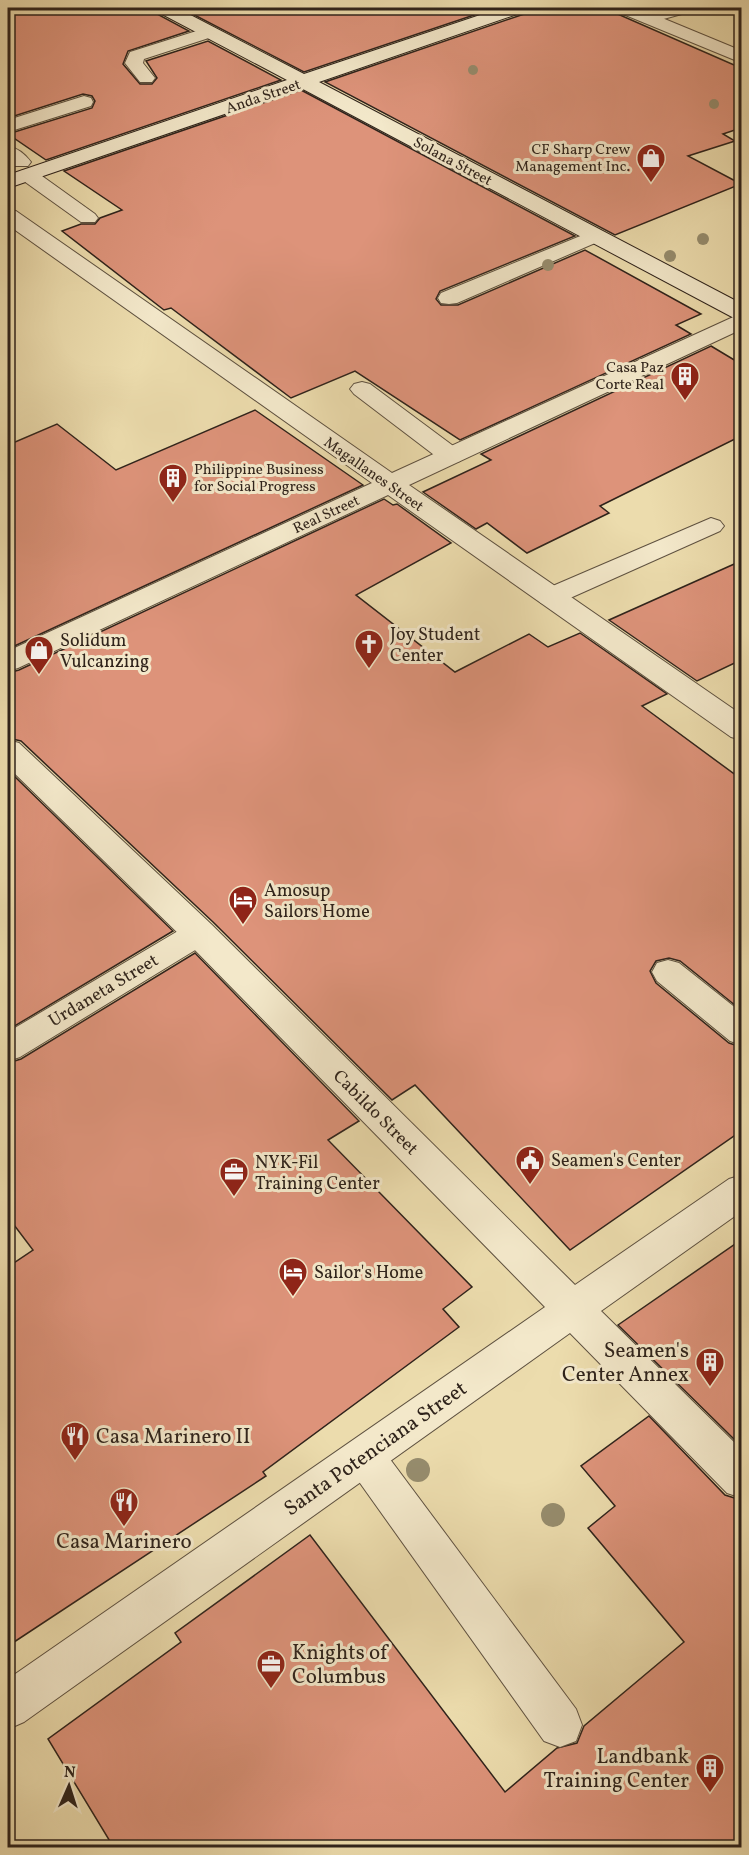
<svg xmlns="http://www.w3.org/2000/svg" width="749" height="1855" viewBox="0 0 749 1855" font-family="Vollkorn,serif">
<style>
.building{fill:#dd937a;stroke:#2f231b;stroke-width:1.5}
.lines{fill:none;stroke-linecap:round;stroke-linejoin:round}
.lane-casing{stroke:#5e5140;stroke-width:2}
.street-casing{stroke:#5e5140;stroke-width:2}
.secondary-casing{stroke:#2f231b;stroke-width:2}
.lane{fill:#f3e8ca;fill-rule:evenodd}
.street{fill:#f3e8ca;fill-rule:evenodd}
.secondary{fill:#f3e8ca;fill-rule:evenodd}
.tree{fill:#968c6d}
.labels{text-anchor:middle;stroke-width:6;stroke-linejoin:round;paint-order:stroke}
.far-street-label{font-size:15px;fill:#2f231b;stroke:#f3e8ca}
.far-poi-label{font-size:15px;fill:#2f231b;stroke:#f3e8ca;text-anchor:end}
.poi-label{font-size:18px;fill:#2f231b;stroke:#f3e8ca;text-anchor:start}
.street-label{font-size:18px;fill:#2f231b;stroke:#f3e8ca}
.near-poi-label{font-size:21px;fill:#2f231b;stroke:#f3e8ca;text-anchor:end}
.near-street-label{font-size:21px;fill:#2f231b;stroke:#f3e8ca}
</style>
<rect width="100%" height="100%" fill="#ecdcad"/>
<filter id="stains"><feTurbulence type="fractalNoise" baseFrequency=".00333" numOctaves="4"/><feColorMatrix values="0 0 0 0 .2 0 0 0 0 .09 0 0 0 0 .02 0 0 0 .5 -.17"/></filter>
<radialGradient id="worn" r=".72"><stop offset=".6" stop-color="#630" stop-opacity="0"/><stop offset="1" stop-color="#630" stop-opacity=".3"/></radialGradient>
<g class="building">
<path d="M 8,8 L 153,8 L 157,14 L 189,31 L 128,51 L 123,64 L 140,84 L 152,84 L 157,78 L 146,61 L 208,41 L 281,80 L 46,160 L 8,134 L 92,108 L 95,101 L 92,96 L 83,94 L 8,118 Z"/>
<path d="M 181,8 L 495,8 L 304,72 Z"/>
<path d="M 528,8 L 604,8 L 741,68 L 741,128 L 723,134 L 735,141 L 688,156 L 741,184 L 615,235 L 325,82 L 524,14 Z"/>
<path d="M 301,90 L 575,236 L 440,291 L 436,299 L 441,305 L 458,305 L 585,250 L 701,314 L 676,325 L 691,334 L 460,440 L 355,371 L 291,398 L 171,308 L 164,310 L 62,231 L 81,224 L 95,224 L 100,218 L 122,210 L 64,171 Z"/>
<path d="M 711,346 L 741,364 L 741,436 L 600,506 L 609,513 L 527,553 L 487,523 L 476,529 L 423,492 L 491,460 L 481,454 Z"/>
<path d="M 255,410 L 363,485 L 8,649 L 8,445 L 57,424 L 116,470 Z"/>
<path d="M 384,499 L 393,505 L 397,504 L 451,543 L 356,595 L 455,672 L 529,634 L 548,647 L 580,633 L 667,694 L 642,706 L 741,779 L 741,1010 L 680,961 L 669,958 L 656,961 L 650,971 L 656,983 L 729,1043 L 741,1047 L 741,1131 L 570,1250 L 415,1085 L 392,1100 L 213,922 L 21,741 L 8,738 L 8,673 L 19,670 Z"/>
<path d="M 741,561 L 741,660 L 697,681 L 609,620 Z"/>
<path d="M 8,770 L 173,931 L 8,1030 Z"/>
<path d="M 195,953 L 359,1121 L 328,1140 L 472,1287 L 443,1309 L 459,1327 L 263,1472 L 266,1476 L 8,1646 L 8,1267 L 33,1250 L 8,1217 L 8,1063 L 21,1059 Z"/>
<path d="M 741,1240 L 741,1446 L 618,1325 Z"/>
<path d="M 649,1416 L 725,1495 L 741,1500 L 741,1848 L 114,1848 L 48,1739 L 181,1642 L 175,1633 L 310,1535 L 505,1792 L 557,1748 L 577,1743 L 584,1726 L 684,1642 L 588,1528 L 615,1506 L 581,1466 Z"/>
</g>
<g class="lines">
<g class="lane-casing">
<g id="lane">
<path d="M 666,8 L 692,8 L 689,12 L 649,23 L 643,22 L 640,18 L 643,14 Z"/>
<path d="M 209,27 L 215,28 L 218,32 L 215,36 L 144,59 L 143,63 L 155,78 L 152,82 L 140,82 L 125,63 L 130,52 Z"/>
<path d="M 84,96 L 91,98 L 93,102 L 91,106 L 8,132 L 8,120 Z"/>
<path d="M 8,146 C 17,148 25,154 31,162 L 28,166 L 14,166 L 8,161 Z"/>
<path d="M 28,169 L 35,171 L 95,214 L 98,218 L 95,222 L 81,222 L 21,179 L 18,175 L 21,171 Z"/>
<path d="M 595,230 L 602,232 L 605,236 L 602,240 L 457,303 L 449,304 L 441,303 L 438,298 L 441,293 Z"/>
<path d="M 362,382 L 370,384 L 460,451 L 463,456 L 460,461 L 451,463 L 442,461 L 354,394 L 350,389 L 354,384 Z"/>
<path d="M 711,518 L 720,521 L 724,526 L 720,531 L 559,603 L 550,605 L 541,603 L 537,597 L 541,591 Z"/>
<path d="M 199,921 L 210,925 L 215,933 L 210,941 L 20,1057 L 8,1061 L 8,1032 L 188,925 Z"/>
<path d="M 668,960 L 679,963 L 742,1013 L 742,1045 L 730,1041 L 657,981 L 652,972 L 657,963 Z"/>
<path d="M 364,1438 L 378,1443 L 576,1709 L 582,1725 L 576,1741 L 560,1747 L 544,1741 L 350,1469 L 344,1456 L 350,1443 Z"/>
</g>
</g>
<g class="street-casing">
<g id="street">
<path d="M 615,8 L 638,8 L 742,51 L 742,63 L 618,12 Z"/>
<path d="M 8,210 L 16,211 L 392,473 L 742,313 L 742,329 L 409,485 L 742,715 L 742,740 L 731,737 L 388,495 L 18,668 L 8,671 L 8,651 L 372,483 L 8,225 Z"/>
<path d="M 8,740 L 19,743 L 211,924 L 575,1285 L 729,1179 L 742,1175 L 742,1211 L 601,1311 L 742,1450 L 742,1498 L 727,1493 L 570,1333 L 24,1722 L 8,1729 L 8,1679 L 545,1307 L 187,942 L 8,767 Z"/>
</g>
</g>
<g class="secondary-casing">
<path id="secondary" d="M 155,8 L 177,8 L 304,74 L 501,8 L 526,8 L 523,12 L 319,82 L 742,304 L 742,320 L 734,318 L 301,88 L 8,188 L 8,175 L 287,80 L 158,12 Z"/>
</g>
<use href="#lane" class="lane"/>
<use href="#street" class="street"/>
<use href="#secondary" class="secondary"/>
</g>
<g class="tree">
<circle cx="473" cy="70" r="5"/>
<circle cx="714" cy="104" r="5"/>
<circle cx="703" cy="239" r="6"/>
<circle cx="670" cy="256" r="6"/>
<circle cx="548" cy="265" r="6"/>
<circle cx="418" cy="1470" r="12"/>
<circle cx="553" cy="1515" r="12"/>
</g>
<defs>
<g id="shop-pin" transform="scale(1.5)"><path d="M0 17L-7.5 6A9.5 9.5 0 1 1 7.5 6Z" fill="#8f2418" stroke="#f3e8ca"/><path d="M-5-2.5h2.3a2.7 3.5 0 0 1 5.4 0H5L5.5 6h-11ZM-1.5-2.5h3a1.5 2.3 0 0 0-3 0Z" fill="#fff"/></g>
<g id="building-pin" transform="scale(1.5)"><path d="M0 17L-7.5 6A9.5 9.5 0 1 1 7.5 6Z" fill="#8f2418" stroke="#f3e8ca"/><path d="M-4-6H4V6H1V3H-1V6H-4ZM-2.5-4.3h1.7v1.8h-1.7ZM.8-4.3h1.7v1.8H.8ZM-2.5-1h1.7V.8h-1.7ZM.8-1h1.7V.8H.8Z" fill="#fff"/></g>
<g id="church-pin" transform="scale(1.5)"><path d="M0 17L-7.5 6A9.5 9.5 0 1 1 7.5 6Z" fill="#8f2418" stroke="#f3e8ca"/><path d="M-1.2-6h2.4v3.5h3.3v2.4h-3.3V6h-2.4V-.1h-3.3v-2.4h3.3Z" fill="#fff"/></g>
<g id="hotel-pin" transform="scale(1.5)"><path d="M0 17L-7.5 6A9.5 9.5 0 1 1 7.5 6Z" fill="#8f2418" stroke="#f3e8ca"/><path d="M-6-4.5h1.5V1H6V5H4.5V3h-9V5H-6ZM-4 0a1.8 1.8 0 1 1 3.6 0ZM.5 0V-2.5h3Q6-2.5 6 0Z" fill="#fff"/></g>
<g id="civic-pin" transform="scale(1.5)"><path d="M0 17L-7.5 6A9.5 9.5 0 1 1 7.5 6Z" fill="#8f2418" stroke="#f3e8ca"/><path d="M-.6-6.5H3V-4.5H.6V-3L4-1V1h2V6H-6V1h2V-1L-.6-3ZM-1.2 2.5V6h2.4V2.5Z" fill="#fff"/></g>
<g id="office-pin" transform="scale(1.5)"><path d="M0 17L-7.5 6A9.5 9.5 0 1 1 7.5 6Z" fill="#8f2418" stroke="#f3e8ca"/><path d="M-6-3h4V-5.5h4V-3h4V5H-6ZM-1-4.5V-3h2v-1.5ZM-6 0V1H6V0Z" fill="#fff"/></g>
<g id="restaurant-pin" transform="scale(1.5)"><path d="M0 17L-7.5 6A9.5 9.5 0 1 1 7.5 6Z" fill="#8f2418" stroke="#f3e8ca"/><path d="M-5-6h1v4h1v-4h1v4h1v-4h1v5L-1.5 .5V6h-2V.5L-5-1ZM5-6V6H3V1.5H1.5Q1.5-4 5-6Z" fill="#fff"/></g>
</defs>
<g fill-rule="evenodd">
<use href="#shop-pin" x="651" y="158"/>
<use href="#building-pin" x="685" y="376"/>
<use href="#building-pin" x="173" y="478"/>
<use href="#church-pin" x="369" y="644"/>
<use href="#shop-pin" x="39" y="650"/>
<use href="#hotel-pin" x="243" y="900"/>
<use href="#civic-pin" x="530" y="1160"/>
<use href="#office-pin" x="234" y="1172"/>
<use href="#hotel-pin" x="293" y="1272"/>
<use href="#building-pin" x="710" y="1362"/>
<use href="#restaurant-pin" x="75" y="1436"/>
<use href="#restaurant-pin" x="124" y="1502"/>
<use href="#office-pin" x="271" y="1664"/>
<use href="#building-pin" x="710" y="1768"/>
</g>
<g class="labels">
<g class="far-street-label">
<text transform="translate(263 96) rotate(-19)" y="5">Anda Street</text>
<text transform="translate(453 161) rotate(28)" y="5">Solana Street</text>
<text transform="translate(374 474) rotate(35)" y="5">Magallanes Street</text>
<text transform="translate(326 514) rotate(-25)" y="5">Real Street</text>
</g>
<g class="far-poi-label">
<text x="630" y="154">CF Sharp Crew<tspan x="630" dy="17">Management Inc.</tspan></text>
<text x="664" y="372">Casa Paz<tspan x="664" dy="17">Corte Real</tspan></text>
<text x="194" y="474" text-anchor="start">Philippine Business<tspan x="194" dy="17">for Social Progress</tspan></text>
</g>
<g class="poi-label">
<text x="390" y="640">Joy Student<tspan x="390" dy="21">Center</tspan></text>
<text x="60" y="646">Solidum<tspan x="60" dy="21">Vulcanzing</tspan></text>
<text x="264" y="896">Amosup<tspan x="264" dy="21">Sailors Home</tspan></text>
<text x="551" y="1166">Seamen's Center</text>
<text x="255" y="1168">NYK-Fil<tspan x="255" dy="21">Training Center</tspan></text>
<text x="314" y="1278">Sailor's Home</text>
</g>
<g class="street-label">
<text transform="translate(103 990) rotate(-31)" y="6">Urdaneta Street</text>
<text transform="translate(376 1112) rotate(45)" y="6">Cabildo Street</text>
</g>
<g class="near-poi-label">
<text x="689" y="1357">Seamen's<tspan x="689" dy="24">Center Annex</tspan></text>
<text x="96" y="1443" text-anchor="start">Casa Marinero II</text>
<text x="124" y="1548" text-anchor="middle">Casa Marinero</text>
<text x="292" y="1659" text-anchor="start">Knights of<tspan x="292" dy="24">Columbus</tspan></text>
<text x="689" y="1763">Landbank<tspan x="689" dy="24">Training Center</tspan></text>
</g>
<g class="near-street-label">
<text transform="translate(375 1448) rotate(-35)" y="7">Santa Potenciana Street</text>
</g>
</g>
<rect width="749" height="1855" fill="none" stroke="#ecdcad" stroke-width="30"/>
<rect x="9" y="9" width="731" height="1837" fill="none" stroke="#2f231b" stroke-width="3"/>
<rect x="15" y="15" width="719" height="1825" fill="none" stroke="#2f231b" stroke-width="1.5"/>
<g transform="translate(69 1786) rotate(3)" stroke="#f3e8ca" stroke-width="4.5" paint-order="stroke">
<path d="M0-4.5L10 22L0 15L-10 22Z" fill="#2f231b"/>
<text y="-9" font-size="16" font-weight="bold" text-anchor="middle" fill="#2f231b">N</text>
</g>
<rect width="100%" height="100%" filter="url(#stains)"/>
<rect width="100%" height="100%" fill="url(#worn)"/>
</svg>
